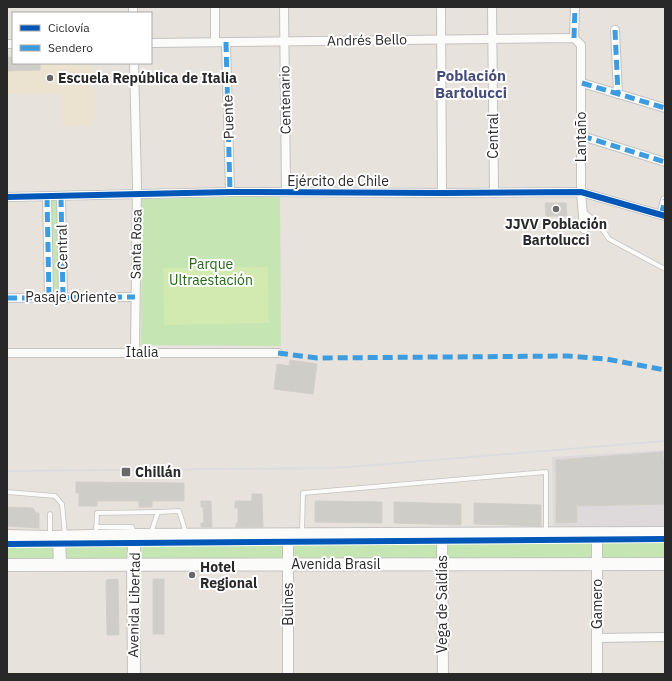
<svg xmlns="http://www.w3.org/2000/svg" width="672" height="681" viewBox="0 0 672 681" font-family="'IBM Plex Sans',sans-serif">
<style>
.industrial{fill:#dedadc}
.education{fill:#ebe3d0}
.green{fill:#c5e5b3}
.pitch{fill:#d2e9b0}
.building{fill:#cfcdc8;stroke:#d2cfc9}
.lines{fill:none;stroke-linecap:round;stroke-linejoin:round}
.service-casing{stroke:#c4c2c2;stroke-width:5.5}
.minor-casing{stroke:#c4c2c2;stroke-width:10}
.tertiary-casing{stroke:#c4c2c2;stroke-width:12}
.secondary-casing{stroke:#c4c2c2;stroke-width:14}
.service{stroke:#fbfbfa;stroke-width:4}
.minor{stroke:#fbfbfa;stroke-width:8}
.tertiary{stroke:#fbfbfa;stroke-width:10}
.secondary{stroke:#fbfbfa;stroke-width:12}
.rail{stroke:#dcdcde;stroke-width:2}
.quiet{stroke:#3d9ce0;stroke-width:5;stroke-dasharray:10 5;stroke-linecap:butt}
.cycleway-casing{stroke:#fff;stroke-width:8}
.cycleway{stroke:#0057b8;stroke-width:6}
.poi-dot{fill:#6b6967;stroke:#fff;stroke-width:1.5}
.labels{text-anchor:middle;stroke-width:4;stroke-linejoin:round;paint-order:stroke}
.street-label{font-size:14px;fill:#282828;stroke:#fff}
.poi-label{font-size:14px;font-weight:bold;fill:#282828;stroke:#fff;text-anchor:start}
.park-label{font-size:14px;fill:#236715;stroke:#fff}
.neighbourhood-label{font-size:15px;font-weight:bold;fill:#464d7a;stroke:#fff}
</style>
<rect width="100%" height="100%" fill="#e7e3dc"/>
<path class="industrial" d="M 665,450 L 665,527 L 553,526 L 552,457 Z"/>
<path class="education" d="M 7,57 L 13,63 L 93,63 L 94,125 L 63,126 L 62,93 L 7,94 Z"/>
<g class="green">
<path d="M 280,196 L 281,346 L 141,345 L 142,199 Z"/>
<path d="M 49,201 L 59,201 L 62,292 L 52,292 Z"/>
<path d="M 592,536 L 592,561 L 445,561 L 445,537 Z"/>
<path d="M 600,537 L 665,537 L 665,559 L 600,560 Z"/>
<path d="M 285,539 L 285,560 L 141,561 L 142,540 Z"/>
<path d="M 291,539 L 439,540 L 439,561 L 292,560 Z"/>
<path d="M 7,540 L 128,540 L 129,561 L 7,559 Z"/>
</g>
<path class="pitch" d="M 268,267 L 269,323 L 164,325 L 163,268 Z"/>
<g class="building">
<path d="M 7,57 L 13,57 L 13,63 L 40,63 L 40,70 L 7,71 Z"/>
<path d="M 545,203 L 566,203 L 567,216 L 546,216 Z"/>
<path d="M 290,360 L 317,364 L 313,394 L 274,389 L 277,364 L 289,366 Z"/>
<path d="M 663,452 L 663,459 L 665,459 L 665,504 L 577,506 L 577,522 L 556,523 L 556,460 Z"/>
<path d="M 76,482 L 184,483 L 184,501 L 152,501 L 152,507 L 139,507 L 139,501 L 97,501 L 97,506 L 79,506 L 79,493 L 76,493 Z"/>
<path d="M 252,494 L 262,494 L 263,527 L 236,527 L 236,523 L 238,523 L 238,508 L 235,508 L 235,501 L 252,501 Z"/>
<path d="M 201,501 L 211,501 L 212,527 L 201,527 L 201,523 L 204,523 L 203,507 L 201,507 Z"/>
<path d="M 315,501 L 382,502 L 382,523 L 315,522 Z"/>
<path d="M 394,502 L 461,504 L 461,525 L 394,523 Z"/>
<path d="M 474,503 L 541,505 L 541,526 L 474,524 Z"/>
<path d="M 7,507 L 33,508 L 36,513 L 39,513 L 39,528 L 7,526 Z"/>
<path d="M 118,579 L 119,635 L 107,635 L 106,580 Z"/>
<rect x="153" y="579" width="11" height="55"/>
</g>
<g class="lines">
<g class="service-casing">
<g id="service">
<path d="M 583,211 L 598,223 L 609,239 L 665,269"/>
<path d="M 7,492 L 55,496 L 62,504 L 65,535"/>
<path d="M 50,514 L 50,536"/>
<path d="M 96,527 L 132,527 L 134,533"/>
<path d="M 151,533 L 158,512 L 179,511 L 186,533"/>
<path d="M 302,533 L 303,493 L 546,472 L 546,531"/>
<path d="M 96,534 L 97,513 L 158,512"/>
</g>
</g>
<g class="minor-casing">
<g id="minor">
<path d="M 133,7 L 133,13"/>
<path d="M 284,7 L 286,192"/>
<path d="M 441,7 L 442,193"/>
<path d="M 492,7 L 494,193"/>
<path d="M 615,30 L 618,94"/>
<path d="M 574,38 L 575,7"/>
<path d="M 215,42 L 215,7"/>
<path d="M 226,42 L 230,192"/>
<path d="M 151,43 L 574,38 L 581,45 L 581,192 L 584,229"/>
<path d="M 7,44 L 13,44"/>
<path d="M 134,63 L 137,186 L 135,352"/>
<path d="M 582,83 L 665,108"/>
<path d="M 582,136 L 665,162"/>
<path d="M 7,197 L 230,192 L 442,193 L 581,192 L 665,216"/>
<path d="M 47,197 L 49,297"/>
<path d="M 61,197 L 63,297"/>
<path d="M 661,215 L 665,200"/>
<path d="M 7,298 L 135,297"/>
<path d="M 7,353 L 278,353"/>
<path d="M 597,638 L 665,637"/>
</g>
</g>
<g class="tertiary-casing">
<g id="tertiary">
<path d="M 442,534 L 443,674"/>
<path d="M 288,535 L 288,674"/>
<path d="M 597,674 L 597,533"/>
</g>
</g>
<g class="secondary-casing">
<g id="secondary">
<path d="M 7,536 L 50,537 L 135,535 L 665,533"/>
<path d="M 59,537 L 60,565"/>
<path d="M 7,565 L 665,564"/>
<path d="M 134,674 L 133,564 L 135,535"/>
</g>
</g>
<use href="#service" class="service"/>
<use href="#minor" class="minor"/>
<use href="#tertiary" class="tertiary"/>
<use href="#secondary" class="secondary"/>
<path class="rail" d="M 7,471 L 329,468 L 375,465 L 665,441"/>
<g class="quiet">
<path d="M 615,30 L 618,94"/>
<path d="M 574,38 L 575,7"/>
<path d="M 226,42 L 230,192"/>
<path d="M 582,83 L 665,108"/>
<path d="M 582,136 L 665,162"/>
<path d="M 47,197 L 49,297"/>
<path d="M 61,197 L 63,297"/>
<path d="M 661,215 L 665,200"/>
<path d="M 7,298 L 135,297"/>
<path d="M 278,353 L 317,358 L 568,356 L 606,359 L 665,370"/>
</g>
<g class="cycleway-casing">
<g id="cycleway">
<path d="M 7,197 L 230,192 L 442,193 L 581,192 L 665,216"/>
<path d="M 7,544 L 665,539"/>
</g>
</g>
<use href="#cycleway" class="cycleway"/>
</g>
<g class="poi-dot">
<circle cx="50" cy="78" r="4"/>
<circle cx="556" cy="209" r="4"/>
<rect x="121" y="467" width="10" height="10" rx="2"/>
<circle cx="192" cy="575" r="4"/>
</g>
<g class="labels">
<g class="street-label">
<text transform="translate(367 40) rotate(-1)" y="5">Andrés Bello</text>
<text transform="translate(285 100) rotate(-91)" y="5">Centenario</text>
<text transform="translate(228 117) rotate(-92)" y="5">Puente</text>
<text transform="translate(493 136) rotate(-90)" y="5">Central</text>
<text transform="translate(581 137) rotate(-90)" y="5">Lantaño</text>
<text x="338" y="186">Ejército de Chile</text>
<text transform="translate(136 244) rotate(-89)" y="5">Santa Rosa</text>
<text transform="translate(62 247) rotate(-91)" y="5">Central</text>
<text x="71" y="302">Pasaje Oriente</text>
<text x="142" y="357">Italia</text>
<text x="336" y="569">Avenida Brasil</text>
<text transform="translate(288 604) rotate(-90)" y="5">Bulnes</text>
<text transform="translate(442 604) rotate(-90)" y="5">Vega de Saldías</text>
<text transform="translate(597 604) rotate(-90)" y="5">Gamero</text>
<text transform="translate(134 605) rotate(-89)" y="5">Avenida Libertad</text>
</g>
<g class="poi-label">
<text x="58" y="83">Escuela República de Italia</text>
<text x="556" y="229" text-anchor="middle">JJVV Población<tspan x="556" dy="16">Bartolucci</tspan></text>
<text x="135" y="477">Chillán</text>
<text x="200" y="572">Hotel<tspan x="200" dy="16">Regional</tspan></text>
</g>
<g class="park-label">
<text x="211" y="269">Parque<tspan x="211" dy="16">Ultraestación</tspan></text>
</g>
<g class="neighbourhood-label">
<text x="471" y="81">Población<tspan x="471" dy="17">Bartolucci</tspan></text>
</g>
</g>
<rect width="672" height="681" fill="none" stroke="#282828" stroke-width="16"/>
<rect x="12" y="12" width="140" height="52" fill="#ffffff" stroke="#a9a9a9"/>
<rect x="20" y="25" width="20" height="6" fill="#0057b8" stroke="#a9a9a9"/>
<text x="48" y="32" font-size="12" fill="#282828">Ciclovía</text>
<rect x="20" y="45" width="20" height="6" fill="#3d9ce0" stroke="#a9a9a9"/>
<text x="48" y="52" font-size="12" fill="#282828">Sendero</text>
</svg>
